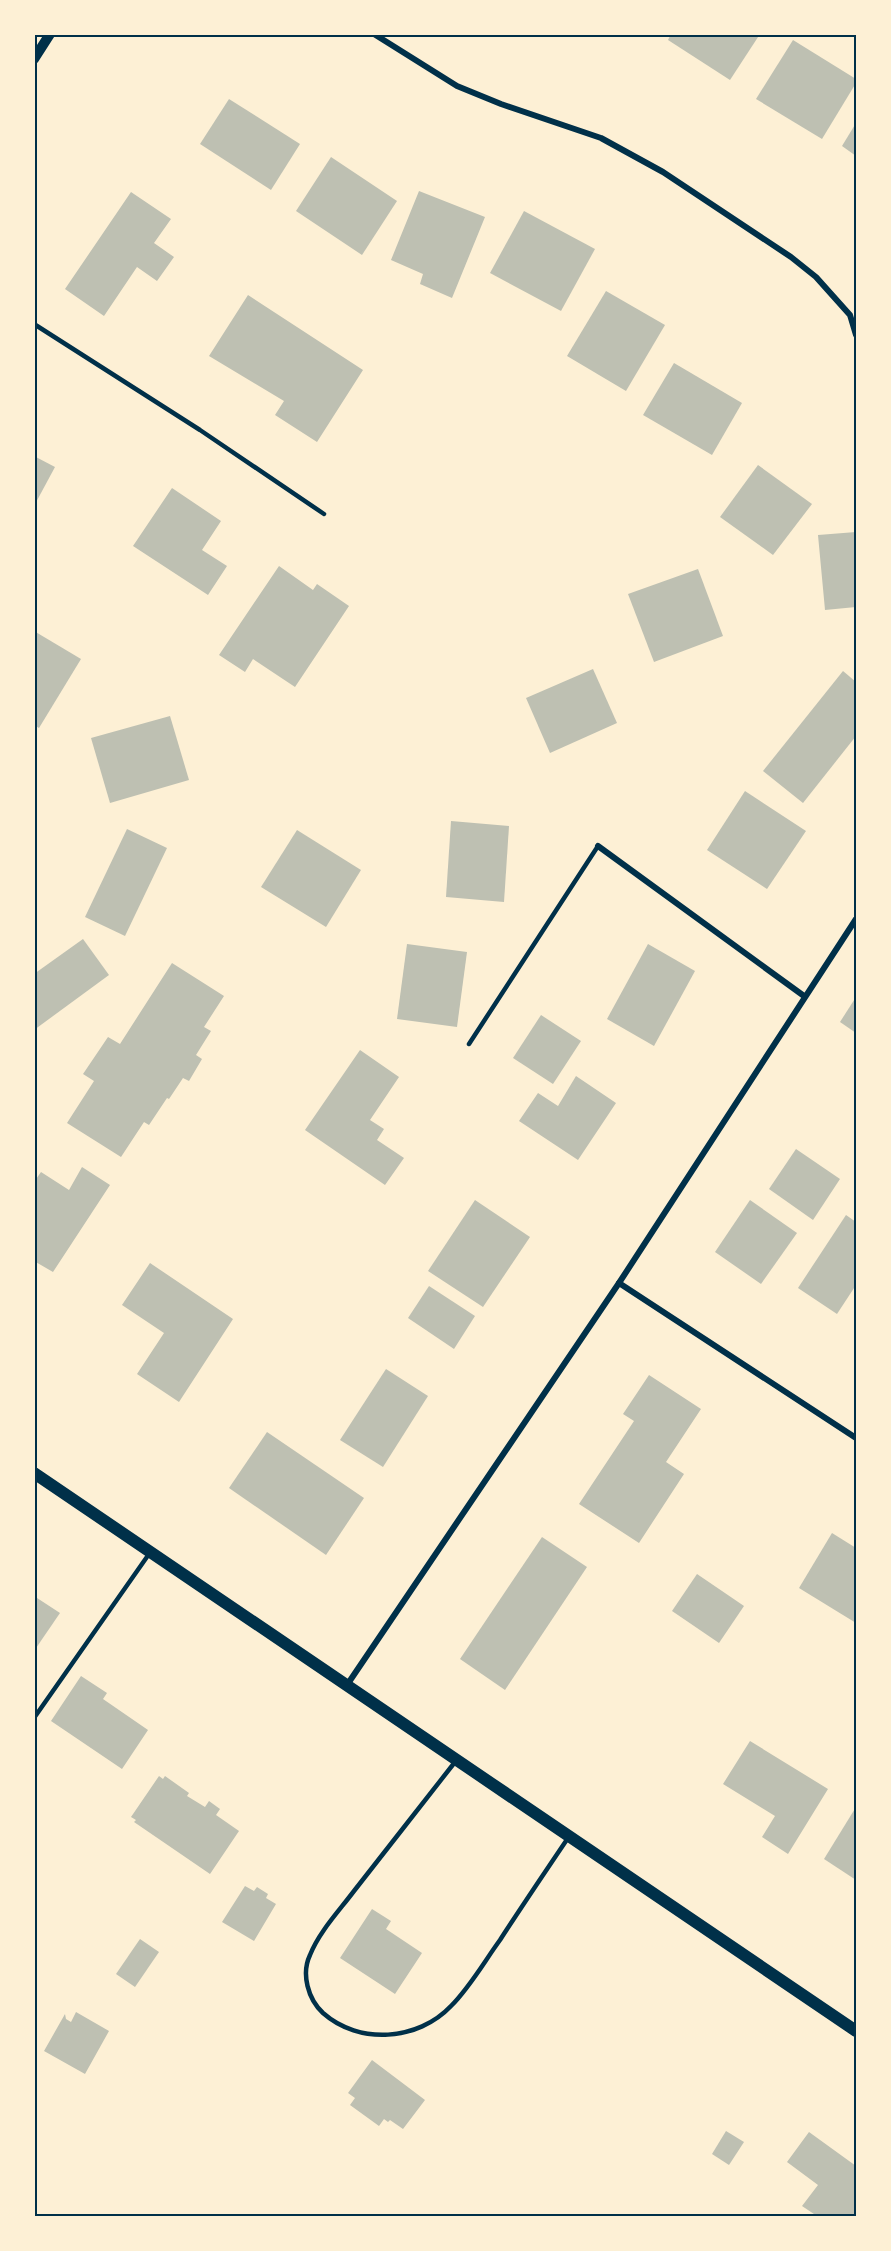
<svg xmlns="http://www.w3.org/2000/svg" width="891" height="2251" viewBox="0 0 891 2251" font-family="Arial,sans-serif">
<style>
.building{fill:#bec0b2}
.lines{fill:none;stroke-linecap:round;stroke-linejoin:round}
.service{stroke:#003049;stroke-width:4.5}
.minor{stroke:#003049;stroke-width:6}
.tertiary{stroke:#003049;stroke-width:10}
.secondary{stroke:#003049;stroke-width:12}
.neatline{fill:none;stroke:#003049;stroke-width:2}
</style>
<rect width="100%" height="100%" fill="#fdf0d5"/>
<g class="building">
<path d="M 671,34 L 760,34 L 730,80 L 668,40 Z"/>
<path d="M 793,40 L 856,79 L 856,83 L 822,139 L 756,99 Z"/>
<path d="M 229,99 L 300,144 L 271,190 L 200,144 Z"/>
<path d="M 856,123 L 856,156 L 842,146 Z"/>
<path d="M 331,157 L 397,201 L 362,255 L 296,211 Z"/>
<path d="M 419,191 L 485,217 L 452,298 L 420,284 L 423,274 L 391,260 Z"/>
<path d="M 131,192 L 171,219 L 154,243 L 174,257 L 157,281 L 137,267 L 104,316 L 65,289 Z"/>
<path d="M 524,211 L 595,249 L 561,311 L 490,273 Z"/>
<path d="M 606,291 L 665,325 L 626,391 L 567,356 Z"/>
<path d="M 248,295 L 363,370 L 317,442 L 275,415 L 284,401 L 209,356 Z"/>
<path d="M 674,363 L 742,403 L 712,455 L 643,415 Z"/>
<path d="M 34,456 L 55,467 L 34,506 Z"/>
<path d="M 758,465 L 812,504 L 773,555 L 720,517 Z"/>
<path d="M 172,488 L 221,521 L 202,550 L 227,566 L 208,595 L 133,546 Z"/>
<path d="M 856,532 L 856,607 L 825,610 L 818,535 Z"/>
<path d="M 279,566 L 313,590 L 317,584 L 349,606 L 295,687 L 253,659 L 245,672 L 219,655 Z"/>
<path d="M 698,569 L 723,636 L 654,662 L 628,594 Z"/>
<path d="M 34,631 L 81,659 L 39,728 L 34,725 Z"/>
<path d="M 593,669 L 617,723 L 550,753 L 526,698 Z"/>
<path d="M 843,671 L 856,682 L 856,736 L 803,803 L 763,771 Z"/>
<path d="M 170,716 L 189,780 L 110,803 L 91,738 Z"/>
<path d="M 745,791 L 806,831 L 767,889 L 707,850 Z"/>
<path d="M 451,821 L 509,826 L 504,902 L 446,897 Z"/>
<path d="M 127,829 L 167,848 L 125,936 L 85,917 Z"/>
<path d="M 297,830 L 361,870 L 326,927 L 261,887 Z"/>
<path d="M 83,939 L 109,975 L 34,1030 L 34,974 Z"/>
<path d="M 407,944 L 467,952 L 457,1027 L 397,1019 Z"/>
<path d="M 648,944 L 695,971 L 654,1046 L 607,1019 Z"/>
<path d="M 172,963 L 224,996 L 204,1027 L 211,1031 L 196,1055 L 202,1059 L 189,1081 L 183,1078 L 169,1099 L 167,1098 L 149,1125 L 144,1122 L 121,1157 L 67,1123 L 94,1081 L 83,1074 L 108,1037 L 120,1044 Z"/>
<path d="M 856,997 L 856,1033 L 840,1022 Z"/>
<path d="M 541,1015 L 581,1041 L 553,1084 L 513,1058 Z"/>
<path d="M 360,1050 L 399,1077 L 370,1120 L 384,1129 L 377,1140 L 404,1158 L 385,1185 L 305,1130 Z"/>
<path d="M 576,1076 L 616,1103 L 578,1160 L 519,1121 L 538,1093 L 558,1106 Z"/>
<path d="M 796,1149 L 840,1179 L 813,1220 L 769,1189 Z"/>
<path d="M 82,1167 L 110,1185 L 53,1272 L 34,1261 L 34,1182 L 41,1172 L 69,1190 Z"/>
<path d="M 475,1200 L 530,1237 L 483,1307 L 428,1271 Z"/>
<path d="M 750,1200 L 797,1233 L 761,1284 L 715,1252 Z"/>
<path d="M 846,1215 L 856,1222 L 856,1285 L 837,1314 L 798,1288 Z"/>
<path d="M 150,1263 L 233,1319 L 179,1402 L 137,1374 L 164,1333 L 122,1305 Z"/>
<path d="M 429,1286 L 475,1316 L 454,1349 L 408,1318 Z"/>
<path d="M 386,1369 L 428,1396 L 383,1467 L 340,1440 Z"/>
<path d="M 649,1375 L 701,1409 L 666,1462 L 684,1474 L 639,1543 L 579,1504 L 634,1421 L 623,1414 Z"/>
<path d="M 267,1432 L 364,1498 L 326,1555 L 229,1488 Z"/>
<path d="M 832,1533 L 856,1548 L 856,1623 L 799,1588 Z"/>
<path d="M 542,1537 L 587,1567 L 505,1690 L 460,1659 Z"/>
<path d="M 697,1574 L 744,1606 L 719,1643 L 672,1611 Z"/>
<path d="M 34,1596 L 60,1613 L 34,1651 Z"/>
<path d="M 81,1676 L 107,1693 L 103,1699 L 148,1730 L 122,1769 L 51,1721 Z"/>
<path d="M 750,1741 L 828,1789 L 788,1854 L 762,1837 L 775,1816 L 723,1784 Z"/>
<path d="M 159,1776 L 163,1779 L 165,1776 L 189,1793 L 187,1796 L 205,1807 L 209,1801 L 220,1809 L 216,1815 L 239,1831 L 210,1874 L 134,1822 L 136,1820 L 131,1817 Z"/>
<path d="M 856,1807 L 856,1880 L 824,1859 Z"/>
<path d="M 245,1886 L 254,1891 L 257,1887 L 268,1894 L 266,1898 L 276,1904 L 254,1941 L 222,1922 Z"/>
<path d="M 372,1909 L 391,1921 L 386,1929 L 422,1953 L 395,1994 L 340,1958 Z"/>
<path d="M 140,1939 L 159,1952 L 135,1987 L 116,1974 Z"/>
<path d="M 76,2012 L 109,2031 L 85,2074 L 44,2051 L 65,2014 L 66,2019 L 71,2022 Z"/>
<path d="M 372,2060 L 425,2100 L 403,2129 L 390,2120 L 388,2122 L 384,2119 L 379,2126 L 350,2105 L 355,2098 L 348,2093 Z"/>
<path d="M 726,2131 L 744,2142 L 729,2165 L 712,2154 Z"/>
<path d="M 809,2132 L 856,2166 L 856,2216 L 817,2216 L 802,2206 L 818,2185 L 787,2162 Z"/>
</g>
<g class="lines">
<g class="service">
<path d="M 34,324 L 200,430 L 324,514"/>
<path d="M 469,1044 L 598,846"/>
<path d="M 34,1718 L 149,1554"/>
<path d="M 455,1762 C 421,1805 388,1848 354,1891 C 339,1911 319,1932 310,1955 C 301,1974 308,1999 323,2013 C 359,2045 418,2041 451,2006 C 470,1987 484,1962 500,1940 C 522,1906 545,1872 568,1838"/>
</g>
<g class="minor">
<path d="M 374,34 L 457,86 L 501,104 L 601,138 L 663,172 L 791,257 L 816,277 L 850,315 L 856,335"/>
<path d="M 598,846 L 804,996"/>
<path d="M 619,1283 L 856,1438"/>
<path d="M 347,1685 L 619,1283 L 856,919"/>
</g>
<path class="tertiary" d="M 34,59 L 50,34"/>
<path class="secondary" d="M 34,1473 L 856,2031"/>
</g>
<rect width="891" height="2251" fill="none" stroke="#fdf0d5" stroke-width="72"/>
<rect x="36" y="36" width="819" height="2179" class="neatline"/>
</svg>
